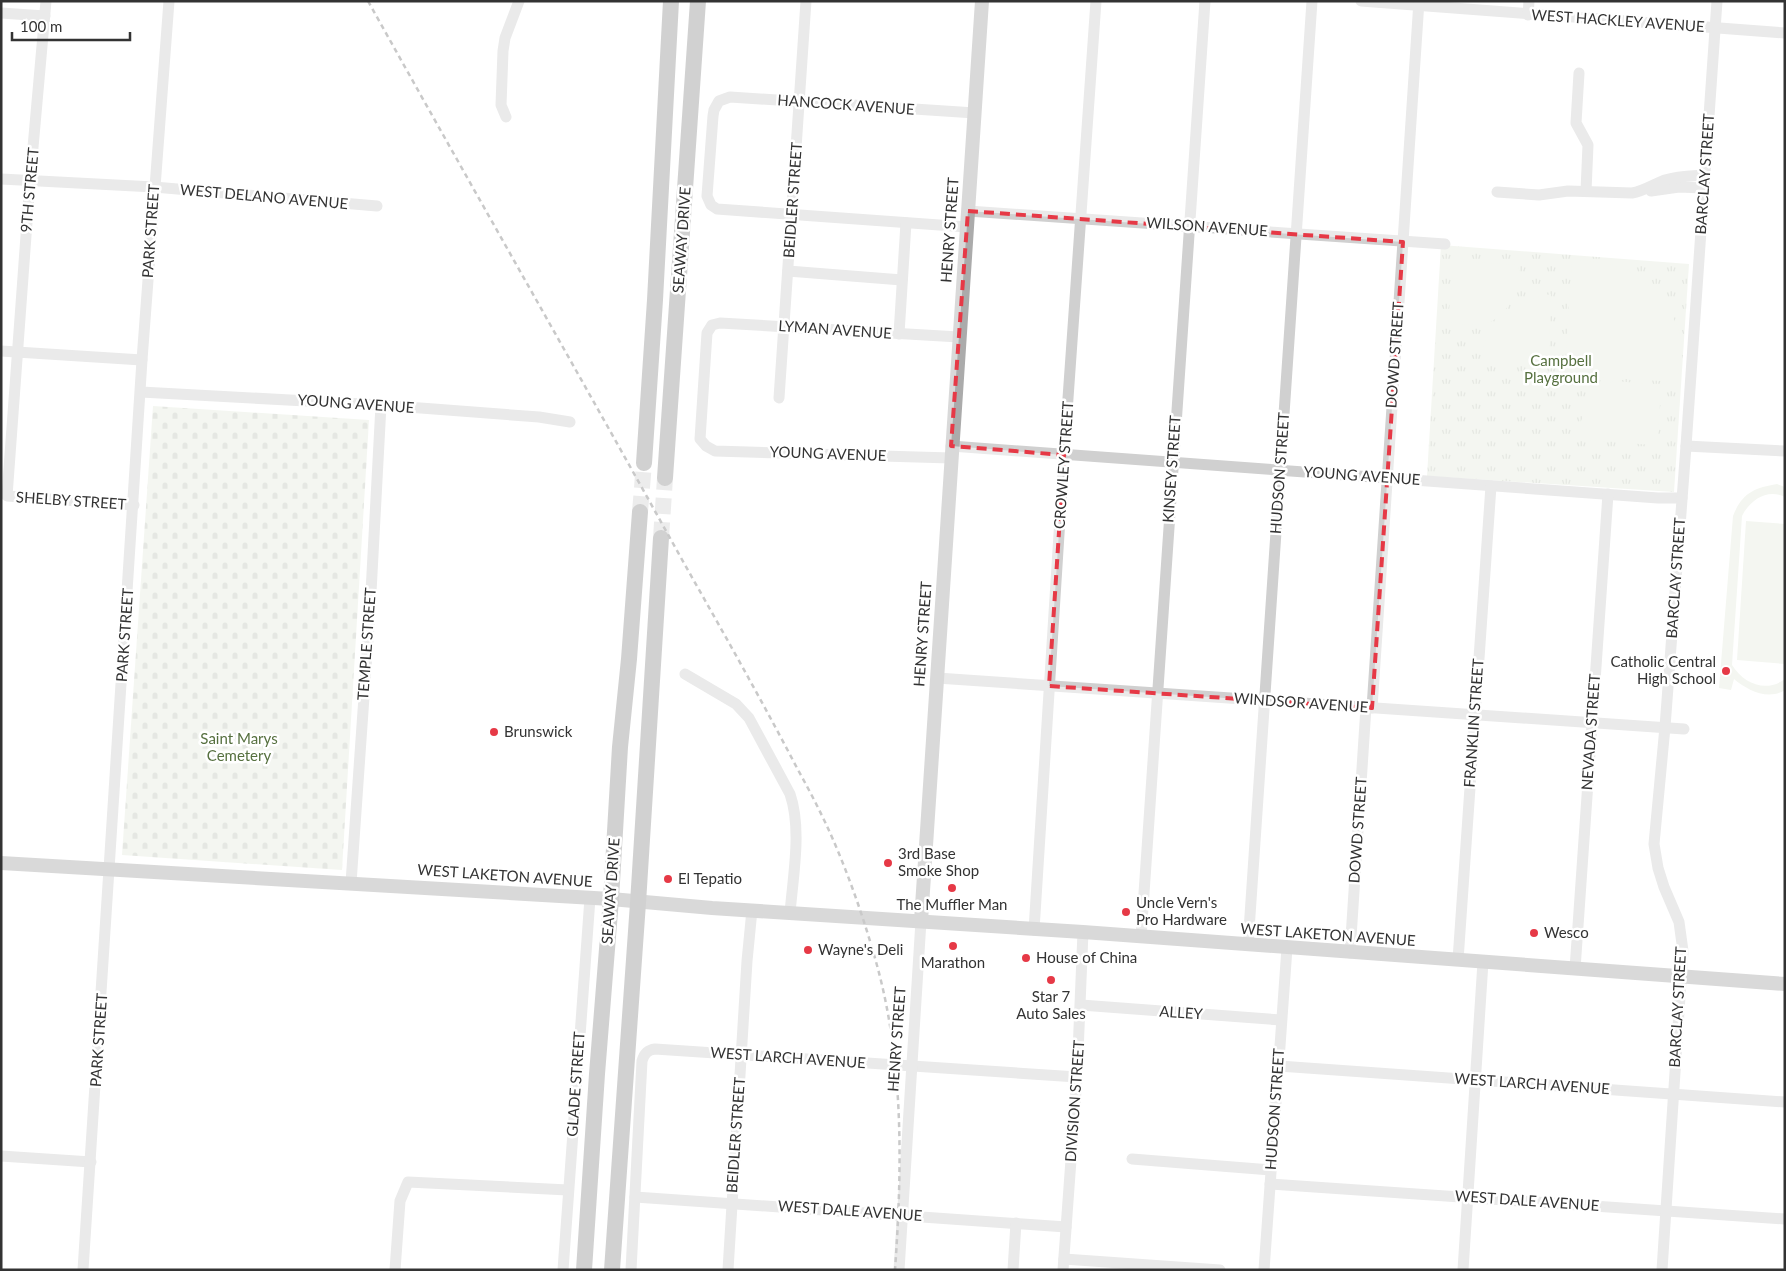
<svg xmlns="http://www.w3.org/2000/svg" width="1786" height="1271" viewBox="0 0 1786 1271" font-family="Lato,sans-serif">
<style>
.grass{fill:url(#grass-tufts)}
.cemetery{fill:url(#cemetery-stones)}
.garden{fill:#e6ecdf}
.lines{fill:none;stroke-linecap:round;stroke-linejoin:round}
.highway-tunnel{stroke:#d6d6d6;stroke-width:16;stroke-dasharray:16 8;stroke-linecap:butt}
.minor{stroke:#d0d0d0;stroke-width:11}
.major{stroke:#ababab;stroke-width:14}
.highway{stroke:#9a9a9a;stroke-width:16}
.rail{stroke:#888;stroke-width:2.5;stroke-dasharray:5 4;stroke-linecap:butt}
.marked{fill:none;stroke:#e63946;stroke-width:4;stroke-dasharray:10 6;stroke-linejoin:round}
.poi-dot{fill:#e63946;stroke:#fff;stroke-width:2}
.labels{text-anchor:middle;stroke-width:5;stroke-linejoin:round;paint-order:stroke}
.street-label{font-size:15px;fill:#333;stroke:#fff}
.park-label{font-size:15px;fill:#56703f;stroke:#fff}
.poi-label{font-size:15px;fill:#333;stroke:#fff;text-anchor:start}
</style>
<defs>
<pattern id="grass-tufts" width="24" height="20" patternUnits="userSpaceOnUse" patternTransform="scale(1.25)"><rect width="24" height="20" fill="#e6ecdf"/><path d="M3 7l-1-3M5 7V3M7 7l1-3M15 17l-1-3M17 17v-4M19 17l1-3" fill="none" stroke="#c6cbc0"/></pattern>
<pattern id="cemetery-stones" width="16" height="16" patternUnits="userSpaceOnUse" patternTransform="scale(1.25)"><rect width="16" height="16" fill="#e6ecdf"/><path d="M2 7V4a2 2 0 0 1 4 0v3zM10 15v-3a2 2 0 0 1 4 0v3z" fill="#c6cbc0"/></pattern>
</defs>
<rect width="100%" height="100%" fill="#fff"/>
<path class="grass" d="M 1441,245 L 1689,264 L 1674,492 L 1427,476 Z"/>
<path class="cemetery" d="M 153,406 L 369,420 L 342,870 L 122,855 Z"/>
<g class="garden">
<path d="M 1583,260 C 1597,262 1612,263 1624,269 C 1650,282 1675,310 1681,339 C 1683,350 1679,370 1678,382 L 1575,376 L 1570,374 L 1565,366 L 1572,261 Z"/>
<path d="M 1458,261 L 1518,265 L 1522,281 C 1502,321 1494,330 1448,322 L 1453,269 Z"/>
<path d="M 1551,294 L 1549,362 L 1544,366 L 1481,359 L 1485,342 L 1492,326 L 1526,300 Z"/>
<path d="M 1615,381 L 1661,385 L 1658,440 L 1652,445 L 1589,440 L 1581,436 L 1581,421 L 1590,401 L 1598,388 Z"/>
<path d="M 1777,484 L 1785,487 L 1785,497 C 1767,488 1750,500 1742,516 L 1732,665 C 1744,684 1766,693 1785,679 L 1785,690 C 1768,701 1747,690 1734,679 L 1731,690 L 1719,688 L 1733,516 C 1742,493 1754,488 1777,484 Z"/>
<path d="M 1746,521 L 1785,524 L 1785,664 L 1737,660 Z"/>
</g>
<g class="lines">
<g class="highway-tunnel">
<path d="M 640,512 L 644,463"/>
<path d="M 661,538 L 665,478"/>
</g>
<g class="minor">
<path d="M 46,1 L 30,181 L 7,496 L 134,505"/>
<path d="M 1361,1 L 1785,33"/>
<path d="M 1,13 L 45,16"/>
<path d="M 1528,15 L 1529,1"/>
<path d="M 1579,73 L 1576,123 L 1588,145 L 1586,191"/>
<path d="M 506,117 L 501,105 L 503,51 L 505,38 L 519,1"/>
<path d="M 1,179 L 154,187 L 377,206"/>
<path d="M 1651,191 L 1679,187 L 1704,188"/>
<path d="M 1497,192 L 1539,195 L 1568,191 L 1632,193 C 1644,191 1654,184 1665,180 C 1678,176 1691,176 1705,175"/>
<path d="M 968,211 L 1445,244"/>
<path d="M 967,227 L 717,209 L 711,205 L 707,196 L 713,116 L 714,110 L 719,101 L 730,97 L 975,113"/>
<path d="M 788,271 L 902,280"/>
<path d="M 899,334 L 906,223"/>
<path d="M 1,351 L 142,360"/>
<path d="M 141,392 L 381,405 L 539,417 L 570,422"/>
<path d="M 779,398 L 806,1"/>
<path d="M 951,446 L 1658,498 L 1682,498"/>
<path d="M 1686,446 L 1785,451"/>
<path d="M 951,458 L 715,451 L 706,446 L 700,439 L 707,333 L 712,325 L 720,323 L 959,337"/>
<path d="M 685,674 L 736,704 L 749,718 L 790,794 C 802,829 793,876 790,913"/>
<path d="M 937,678 L 1684,729"/>
<path d="M 1372,708 L 1419,1"/>
<path d="M 351,883 L 370,611 L 381,405"/>
<path d="M 1034,930 L 1064,455 L 1096,1"/>
<path d="M 1141,937 L 1205,1"/>
<path d="M 1248,945 L 1312,1"/>
<path d="M 1350,953 L 1366,707"/>
<path d="M 1458,960 L 1491,486"/>
<path d="M 1575,969 L 1608,494"/>
<path d="M 1081,1005 L 1281,1020"/>
<path d="M 1279,1066 L 1785,1102"/>
<path d="M 1,1156 L 91,1162"/>
<path d="M 1132,1159 L 1271,1170"/>
<path d="M 1270,1184 L 1785,1219"/>
<path d="M 635,1197 L 1066,1227"/>
<path d="M 1064,1259 L 1220,1270"/>
<path d="M 83,1270 L 142,360 L 169,1"/>
<path d="M 395,1270 L 400,1201 L 408,1182 L 568,1190"/>
<path d="M 563,1270 L 590,898"/>
<path d="M 631,1270 L 642,1061 C 644,1054 647,1050 655,1049 L 1077,1077"/>
<path d="M 728,1270 L 747,961 L 752,910"/>
<path d="M 899,1270 L 921,921"/>
<path d="M 1013,1270 L 1016,1223"/>
<path d="M 1063,1270 L 1077,1077 L 1083,932"/>
<path d="M 1264,1270 L 1287,948"/>
<path d="M 1463,1270 L 1483,962"/>
<path d="M 1662,1270 L 1683,951 L 1679,922 L 1664,887 L 1658,868 L 1654,844 L 1665,727 L 1686,446 L 1717,1"/>
</g>
<g class="major">
<path d="M 1,863 L 611,899 L 712,908 L 1083,932 L 1785,984"/>
<path d="M 921,921 L 982,1"/>
</g>
<g class="highway">
<path d="M 644,463 L 655,300 L 671,1"/>
<path d="M 665,478 L 698,1"/>
<path d="M 584,1270 L 597,1074 L 611,899 L 620,747 L 629,659 L 640,512"/>
<path d="M 612,1270 L 638,903 L 661,538"/>
</g>
<path class="rail" d="M 368,1 C 473,189 580,376 685,565 C 723,632 761,699 797,768 C 807,786 817,805 826,824 C 847,869 865,921 878,969 C 904,1067 902,1170 895,1270"/>
</g>
<path d="M0 0H1786V1271H0ZM 968,211 L 1403,242 L 1372,708 L 1049,686 L 1064,455 L 951,446 Z" fill="#fff" fill-opacity=".55" fill-rule="evenodd"/>
<path class="marked" d="M 968,211 L 1403,242 L 1372,708 L 1049,686 L 1064,455 L 951,446 Z"/>
<g class="poi-dot">
<circle cx="1726" cy="671" r="5"/>
<circle cx="494" cy="732" r="5"/>
<circle cx="888" cy="863" r="5"/>
<circle cx="668" cy="879" r="5"/>
<circle cx="952" cy="888" r="5"/>
<circle cx="1126" cy="912" r="5"/>
<circle cx="1534" cy="933" r="5"/>
<circle cx="953" cy="946" r="5"/>
<circle cx="808" cy="950" r="5"/>
<circle cx="1026" cy="958" r="5"/>
<circle cx="1051" cy="980" r="5"/>
</g>
<g class="labels">
<g class="street-label">
<text transform="translate(1618 21) rotate(4)" y="5">WEST HACKLEY AVENUE</text>
<text transform="translate(846 105) rotate(4)" y="5">HANCOCK AVENUE</text>
<text transform="translate(1705 174) rotate(-86)" y="5">BARCLAY STREET</text>
<text transform="translate(30 190) rotate(-85)" y="5">9TH STREET</text>
<text transform="translate(264 197) rotate(5)" y="5">WEST DELANO AVENUE</text>
<text transform="translate(793 200) rotate(-86)" y="5">BEIDLER STREET</text>
<text transform="translate(1207 227) rotate(4)" y="5">WILSON AVENUE</text>
<text transform="translate(950 230) rotate(-86)" y="5">HENRY STREET</text>
<text transform="translate(151 231) rotate(-86)" y="5">PARK STREET</text>
<text transform="translate(682 240) rotate(-86)" y="5">SEAWAY DRIVE</text>
<text transform="translate(835 330) rotate(4)" y="5">LYMAN AVENUE</text>
<text transform="translate(1395 355) rotate(-86)" y="5">DOWD STREET</text>
<text transform="translate(356 404) rotate(4)" y="5">YOUNG AVENUE</text>
<text transform="translate(828 454) rotate(2)" y="5">YOUNG AVENUE</text>
<text transform="translate(1064 465) rotate(-86)" y="5">CROWLEY STREET</text>
<text transform="translate(1172 469) rotate(-86)" y="5">KINSEY STREET</text>
<text transform="translate(1280 473) rotate(-86)" y="5">HUDSON STREET</text>
<text transform="translate(1362 476) rotate(4)" y="5">YOUNG AVENUE</text>
<text transform="translate(71 501) rotate(4)" y="5">SHELBY STREET</text>
<text transform="translate(1676 578) rotate(-86)" y="5">BARCLAY STREET</text>
<text transform="translate(923 634) rotate(-86)" y="5">HENRY STREET</text>
<text transform="translate(125 635) rotate(-86)" y="5">PARK STREET</text>
<text transform="translate(367 644) rotate(-86)" y="5">TEMPLE STREET</text>
<text transform="translate(1301 703) rotate(4)" y="5">WINDSOR AVENUE</text>
<text transform="translate(1474 723) rotate(-86)" y="5">FRANKLIN STREET</text>
<text transform="translate(1591 732) rotate(-86)" y="5">NEVADA STREET</text>
<text transform="translate(1358 830) rotate(-86)" y="5">DOWD STREET</text>
<text transform="translate(505 876) rotate(4)" y="5">WEST LAKETON AVENUE</text>
<text transform="translate(611 891) rotate(-86)" y="5">SEAWAY DRIVE</text>
<text transform="translate(1328 935) rotate(4)" y="5">WEST LAKETON AVENUE</text>
<text transform="translate(1678 1007) rotate(-87)" y="5">BARCLAY STREET</text>
<text transform="translate(1181 1013) rotate(4)" y="5">ALLEY</text>
<text transform="translate(897 1039) rotate(-86)" y="5">HENRY STREET</text>
<text transform="translate(99 1040) rotate(-86)" y="5">PARK STREET</text>
<text transform="translate(788 1058) rotate(4)" y="5">WEST LARCH AVENUE</text>
<text transform="translate(576 1084) rotate(-86)" y="5">GLADE STREET</text>
<text transform="translate(1532 1084) rotate(4)" y="5">WEST LARCH AVENUE</text>
<text transform="translate(1075 1101) rotate(-86)" y="5">DIVISION STREET</text>
<text transform="translate(1275 1109) rotate(-86)" y="5">HUDSON STREET</text>
<text transform="translate(736 1135) rotate(-86)" y="5">BEIDLER STREET</text>
<text transform="translate(1527 1201) rotate(4)" y="5">WEST DALE AVENUE</text>
<text transform="translate(850 1211) rotate(4)" y="5">WEST DALE AVENUE</text>
</g>
<g class="park-label">
<text x="1561" y="366">Campbell<tspan x="1561" dy="17">Playground</tspan></text>
<text x="239" y="744">Saint Marys<tspan x="239" dy="17">Cemetery</tspan></text>
</g>
<g class="poi-label">
<text x="1716" y="667" text-anchor="end">Catholic Central<tspan x="1716" dy="17">High School</tspan></text>
<text x="504" y="737">Brunswick</text>
<text x="898" y="859">3rd Base<tspan x="898" dy="17">Smoke Shop</tspan></text>
<text x="678" y="884">El Tepatio</text>
<text x="1136" y="908">Uncle Vern's<tspan x="1136" dy="17">Pro Hardware</tspan></text>
<text x="952" y="910" text-anchor="middle">The Muffler Man</text>
<text x="1544" y="938">Wesco</text>
<text x="818" y="955">Wayne's Deli</text>
<text x="1036" y="963">House of China</text>
<text x="953" y="968" text-anchor="middle">Marathon</text>
<text x="1051" y="1002" text-anchor="middle">Star 7<tspan x="1051" dy="17">Auto Sales</tspan></text>
</g>
</g>
<rect width="1786" height="1271" fill="none" stroke="#333333" stroke-width="5"/>
<path d="M12 32v8h118v-8" fill="none" stroke="#333333" stroke-width="2.5"/>
<text x="20" y="32" font-size="15" fill="#333333" stroke="#ffffff" stroke-width="4" paint-order="stroke">100 m</text>
</svg>
